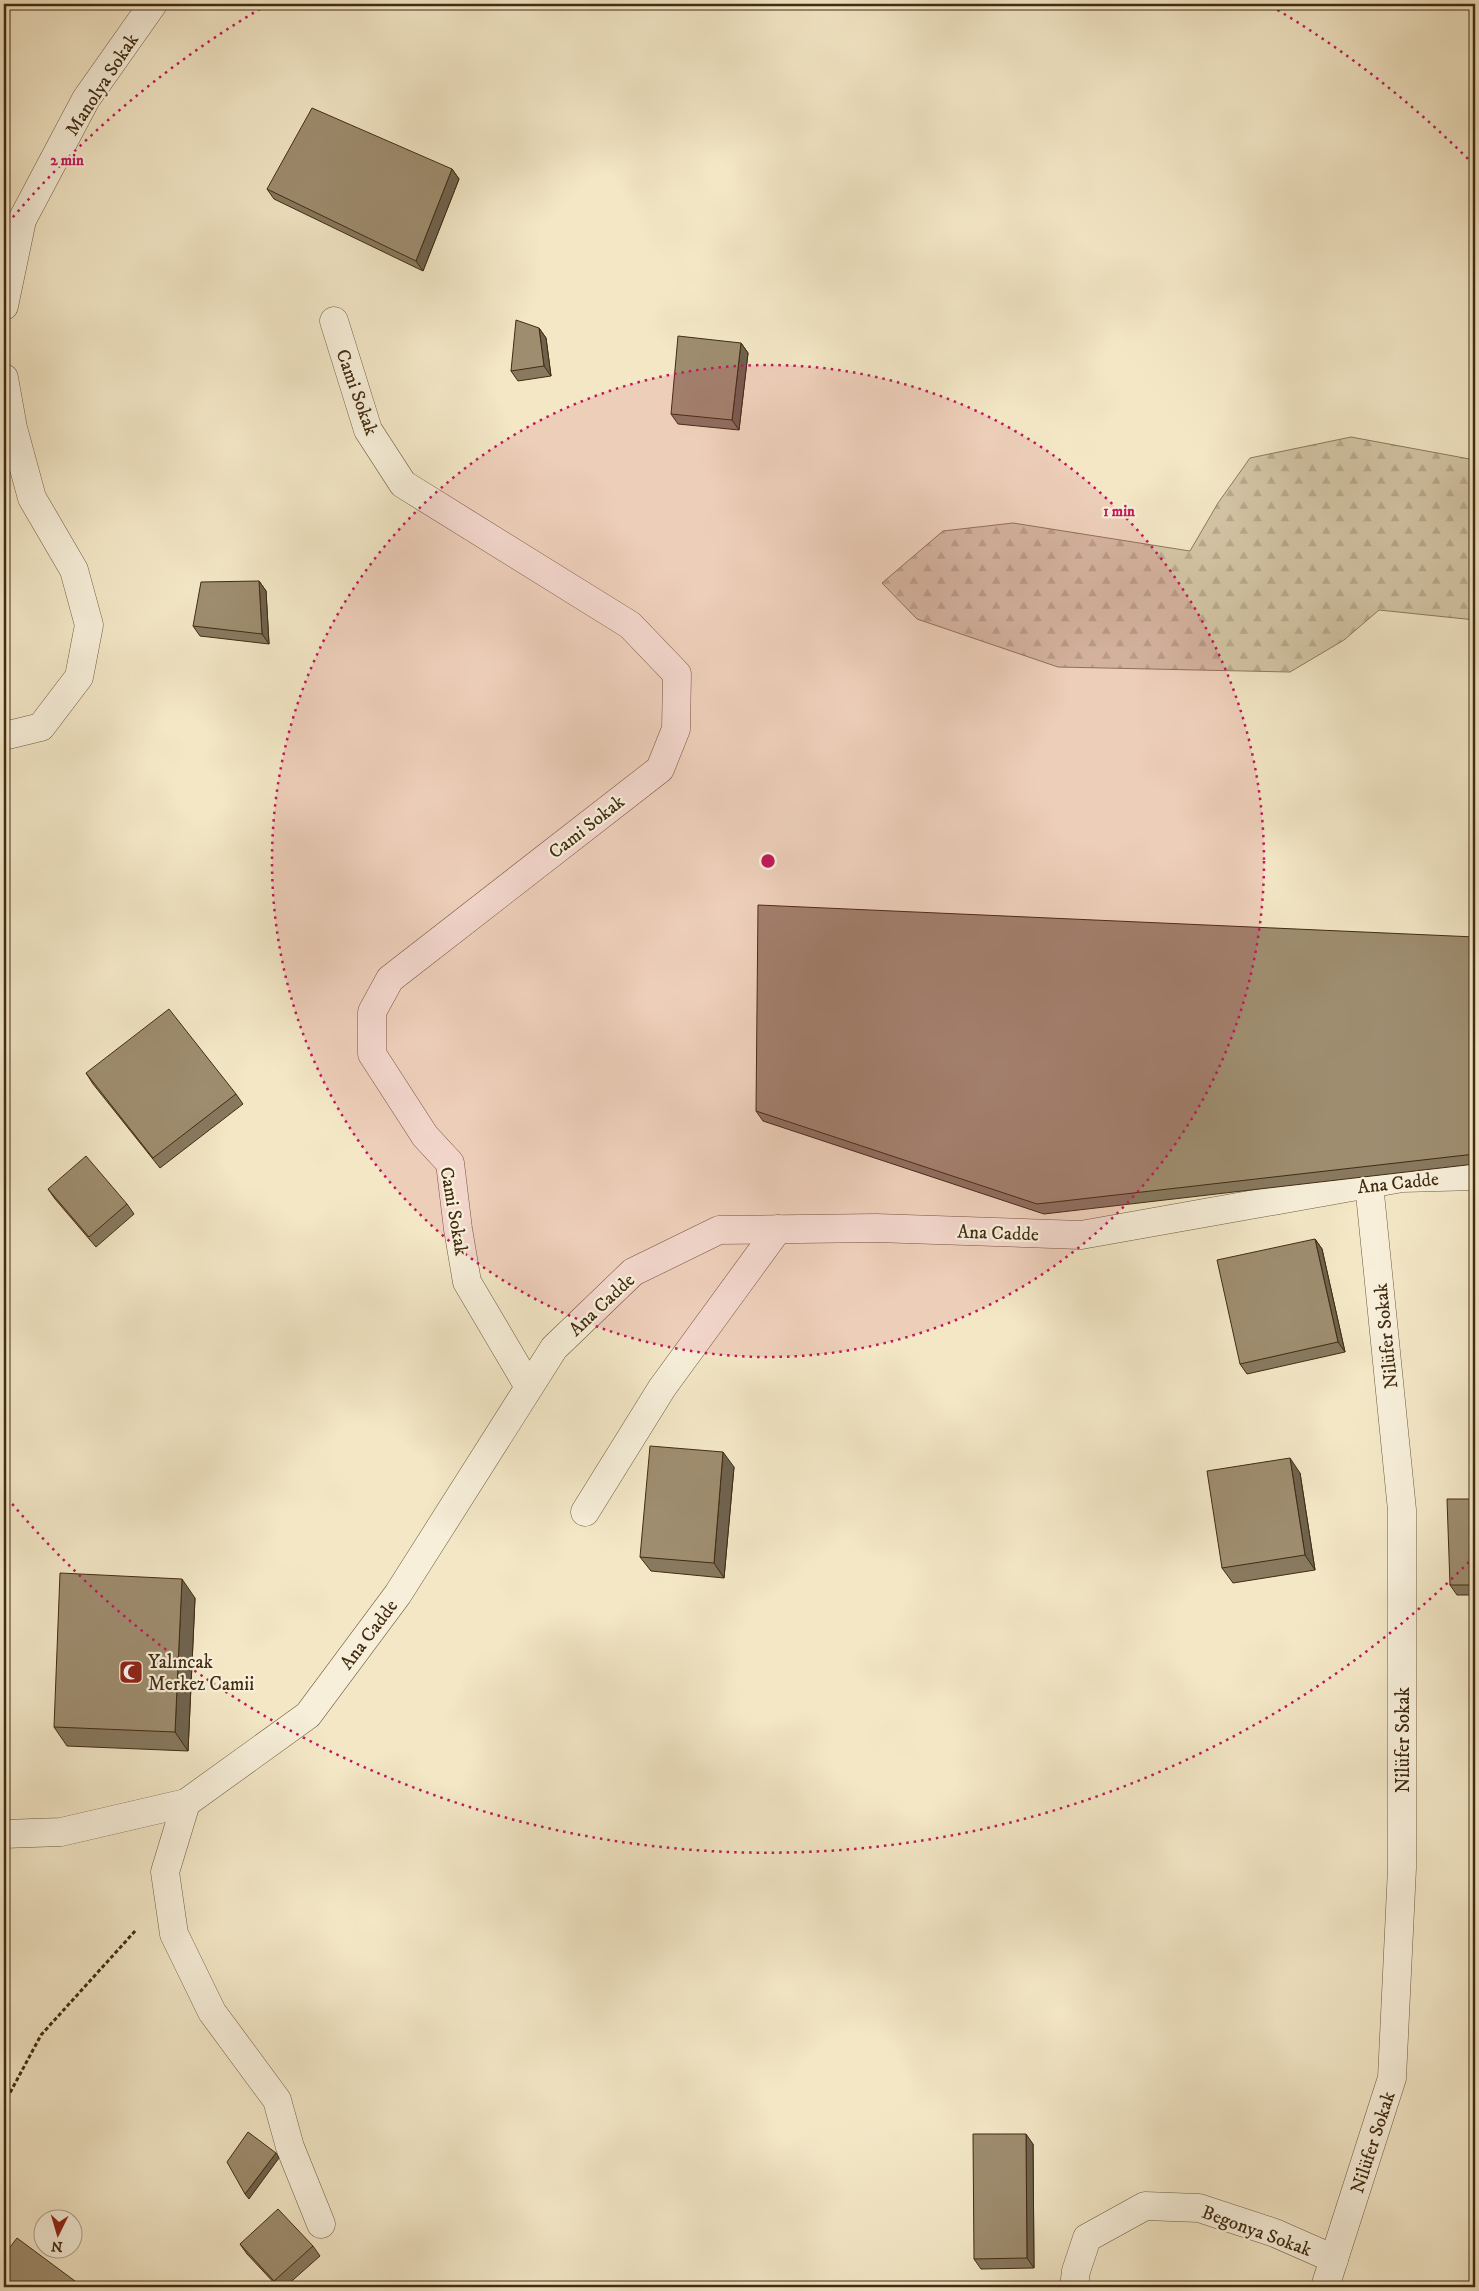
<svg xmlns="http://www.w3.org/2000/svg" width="1479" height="2291" viewBox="0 0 1479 2291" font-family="'IM FELL DW Pica',serif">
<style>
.forest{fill:url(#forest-firs);stroke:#8c7a5c}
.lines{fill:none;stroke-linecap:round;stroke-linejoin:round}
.minor-casing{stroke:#6e5b3e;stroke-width:29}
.path{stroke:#422c11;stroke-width:3;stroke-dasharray:4 2.5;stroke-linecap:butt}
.minor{stroke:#f7efda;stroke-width:28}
.wall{fill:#88795f;stroke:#422c11}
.shaded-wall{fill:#6f634e;stroke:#422c11}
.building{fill:#9e8d6f;stroke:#422c11}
.ring{fill:none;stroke:#c2185b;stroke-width:2.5;stroke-dasharray:2.5 5}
.labels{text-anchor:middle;stroke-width:4.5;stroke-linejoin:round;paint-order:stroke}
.street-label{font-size:19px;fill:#422c11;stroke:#f7efda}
.poi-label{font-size:19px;fill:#422c11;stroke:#f7efda;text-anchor:start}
.centre{fill:#c2185b;stroke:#f7efda;stroke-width:2.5}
.ring-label{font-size:15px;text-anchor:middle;font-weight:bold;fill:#c2185b;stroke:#f7efda;stroke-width:4.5;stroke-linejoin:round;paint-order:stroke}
</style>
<defs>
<pattern id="forest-firs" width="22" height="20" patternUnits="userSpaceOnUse" patternTransform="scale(1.25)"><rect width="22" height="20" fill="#d5c7a7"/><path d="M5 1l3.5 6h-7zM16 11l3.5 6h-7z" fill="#b8ab8f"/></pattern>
</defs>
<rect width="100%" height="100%" fill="#f3e7c6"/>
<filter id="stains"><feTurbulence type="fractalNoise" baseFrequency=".004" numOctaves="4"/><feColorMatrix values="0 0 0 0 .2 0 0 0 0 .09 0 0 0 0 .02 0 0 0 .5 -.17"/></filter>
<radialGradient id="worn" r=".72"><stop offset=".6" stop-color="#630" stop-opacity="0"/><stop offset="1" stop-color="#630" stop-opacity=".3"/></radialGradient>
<path class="forest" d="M 1351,437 L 1475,460 L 1475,620 L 1379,610 L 1344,640 L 1290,672 L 1058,667 L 917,619 L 882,583 L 943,531 L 1013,523 L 1190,551 L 1218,503 L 1250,458 Z"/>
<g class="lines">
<g class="minor-casing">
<g id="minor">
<path d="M 4,306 L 22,220 L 86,99 L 153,4"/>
<path d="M 334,321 L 368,430 L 403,484 L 630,625 L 677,674 L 676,729 L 660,769 L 390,979 L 372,1012 L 372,1054 L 425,1136 L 450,1163 L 458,1229 L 467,1282 L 529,1387"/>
<path d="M 4,378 L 13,428 L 32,498 L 74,570 L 89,625 L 79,677 L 41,727 L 4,736"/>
<path d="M 585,1512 L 662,1388 L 778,1229"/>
<path d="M 186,1803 L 165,1872 L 174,1934 L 212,2012 L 277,2100 L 290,2147 L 321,2224"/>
<path d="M 4,1834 L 61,1832 L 186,1803 L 308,1715 L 398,1594 L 554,1348 L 633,1272 L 719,1230 L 876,1228 L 1081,1235 L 1402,1178 L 1475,1176"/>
<path d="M 1074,2287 L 1076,2271 L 1087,2238 L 1145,2206 L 1199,2208 L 1275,2233 L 1334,2259"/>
<path d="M 1325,2287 L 1392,2078 L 1402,1868 L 1402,1510 L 1369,1184"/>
</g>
</g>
<path class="path" d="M 4,2104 L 41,2035 L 136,1930"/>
<use href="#minor" class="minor"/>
</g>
<g class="wall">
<path d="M 452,169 L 459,179 L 423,271 L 274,199 L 267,189 Z"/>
<path d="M 539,328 L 546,338 L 551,376 L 518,381 L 511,371 Z"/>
<path d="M 741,343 L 748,353 L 739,430 L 678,424 L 671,414 Z"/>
<path d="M 259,581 L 266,591 L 269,644 L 200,636 L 193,626 Z"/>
<path d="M 1475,937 L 1475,1164 L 1044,1214 L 763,1121 L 756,1111 Z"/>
<path d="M 86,1073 L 236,1094 L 243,1104 L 160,1168 L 93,1084 Z"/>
<path d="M 48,1189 L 127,1204 L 134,1214 L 96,1247 L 55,1199 Z"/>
<path d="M 1315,1239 L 1322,1249 L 1345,1352 L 1247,1374 L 1240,1364 Z"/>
<path d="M 734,1467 L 724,1578 L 651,1571 L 640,1557 Z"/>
<path d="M 1300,1473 L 1315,1570 L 1233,1583 L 1222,1568 Z"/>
<path d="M 1475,1499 L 1475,1595 L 1457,1595 L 1450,1585 Z"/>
<path d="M 195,1598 L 188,1751 L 67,1746 L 54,1727 Z"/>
<path d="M 1033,2144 L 1034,2268 L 981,2269 L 974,2259 Z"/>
<path d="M 240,2244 L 313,2246 L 320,2256 L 285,2287 L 278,2287 L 247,2254 Z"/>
</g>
<g class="shaded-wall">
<path d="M 452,169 L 459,179 L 423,271 L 416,261 Z"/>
<path d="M 539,328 L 546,338 L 551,376 L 544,366 Z"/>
<path d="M 741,343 L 748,353 L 739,430 L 732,420 Z"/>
<path d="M 259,581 L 266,591 L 269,644 L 262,634 Z"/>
<path d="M 1315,1239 L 1322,1249 L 1345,1352 L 1338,1342 Z"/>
<path d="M 723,1452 L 734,1467 L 724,1578 L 714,1563 Z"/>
<path d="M 1290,1458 L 1300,1473 L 1315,1570 L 1305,1555 Z"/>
<path d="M 182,1579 L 195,1598 L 188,1751 L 175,1732 Z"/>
<path d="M 1026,2134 L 1033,2144 L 1034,2268 L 1027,2258 Z"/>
<path d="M 276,2153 L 279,2158 L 249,2199 L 245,2194 Z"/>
</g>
<g class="building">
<path d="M 312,108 L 452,169 L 416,261 L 267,189 Z"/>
<path d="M 516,320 L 539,328 L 544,366 L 511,371 Z"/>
<path d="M 678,336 L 741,343 L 732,420 L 671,414 Z"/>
<path d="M 259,581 L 262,634 L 193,626 L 201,582 Z"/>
<path d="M 758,905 L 1475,937 L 1475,1154 L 1037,1204 L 756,1111 Z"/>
<path d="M 169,1009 L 236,1094 L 153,1158 L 86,1073 Z"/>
<path d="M 86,1156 L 127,1204 L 89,1237 L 48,1189 Z"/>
<path d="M 1315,1239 L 1338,1342 L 1240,1364 L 1217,1260 Z"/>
<path d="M 650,1446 L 723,1452 L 714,1563 L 640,1557 Z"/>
<path d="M 1290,1458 L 1305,1555 L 1222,1568 L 1207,1471 Z"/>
<path d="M 1447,1499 L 1475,1499 L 1475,1585 L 1450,1585 Z"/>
<path d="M 60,1573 L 182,1579 L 175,1732 L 54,1727 Z"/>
<path d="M 248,2132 L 276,2153 L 245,2194 L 227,2162 Z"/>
<path d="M 973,2134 L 1026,2134 L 1027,2258 L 974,2259 Z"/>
<path d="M 278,2209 L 313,2246 L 274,2281 L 240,2244 Z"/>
<path d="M 17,2238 L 83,2287 L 4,2287 L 4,2255 Z"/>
</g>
<circle cx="768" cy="861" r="496" fill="#c2185b" fill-opacity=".12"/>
<g class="ring">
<circle cx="768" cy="861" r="496"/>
<path d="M1469 1562A992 992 0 0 1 8 1499M8 223A992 992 0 0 1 265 6M1271 6A992 992 0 0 1 1469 160"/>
</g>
<defs>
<g id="mosque-square" transform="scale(1.25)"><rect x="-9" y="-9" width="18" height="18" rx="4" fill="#8f2418" stroke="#f7efda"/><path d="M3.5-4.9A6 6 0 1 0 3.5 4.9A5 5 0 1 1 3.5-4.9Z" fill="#fff"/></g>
</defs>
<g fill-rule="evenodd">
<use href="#mosque-square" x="131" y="1672"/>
</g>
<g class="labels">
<g class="street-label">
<text transform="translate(101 84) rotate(-57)" y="7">Manolya Sokak</text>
<text transform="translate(358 392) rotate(70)" y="7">Cami Sokak</text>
<text transform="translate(586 826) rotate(-38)" y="7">Cami Sokak</text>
<text transform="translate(1398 1182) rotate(-6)" y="7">Ana Cadde</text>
<text transform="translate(455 1211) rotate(80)" y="7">Cami Sokak</text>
<text transform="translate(998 1232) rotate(2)" y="7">Ana Cadde</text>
<text transform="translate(601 1304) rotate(-43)" y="7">Ana Cadde</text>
<text transform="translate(1385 1336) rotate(-96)" y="7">Nilüfer Sokak</text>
<text transform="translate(368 1634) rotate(-53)" y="7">Ana Cadde</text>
<text transform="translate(1402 1740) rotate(-90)" y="7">Nilüfer Sokak</text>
<text transform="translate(1372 2142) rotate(-72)" y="7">Nilüfer Sokak</text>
<text transform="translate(1257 2230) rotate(20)" y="7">Begonya Sokak</text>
</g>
<g class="poi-label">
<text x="148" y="1668">Yalıncak<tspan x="148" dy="22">Merkez Camii</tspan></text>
</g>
</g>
<circle cx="768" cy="861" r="8" class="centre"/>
<g class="ring-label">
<text x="67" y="165">2 min</text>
<text x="1119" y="516">1 min</text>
</g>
<rect width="1479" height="2291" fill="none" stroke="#f3e7c6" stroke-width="20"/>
<rect x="5" y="5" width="1469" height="2281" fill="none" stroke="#422c11" stroke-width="2.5"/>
<rect x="10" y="10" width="1459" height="2271" fill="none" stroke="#422c11"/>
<g transform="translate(58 2234) rotate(185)"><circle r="24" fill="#f7efda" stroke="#afa18a"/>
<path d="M0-4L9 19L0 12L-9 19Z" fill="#8f2418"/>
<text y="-8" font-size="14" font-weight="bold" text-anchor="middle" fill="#422c11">N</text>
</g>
<rect width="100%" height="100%" filter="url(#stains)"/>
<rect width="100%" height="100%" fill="url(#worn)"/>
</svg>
